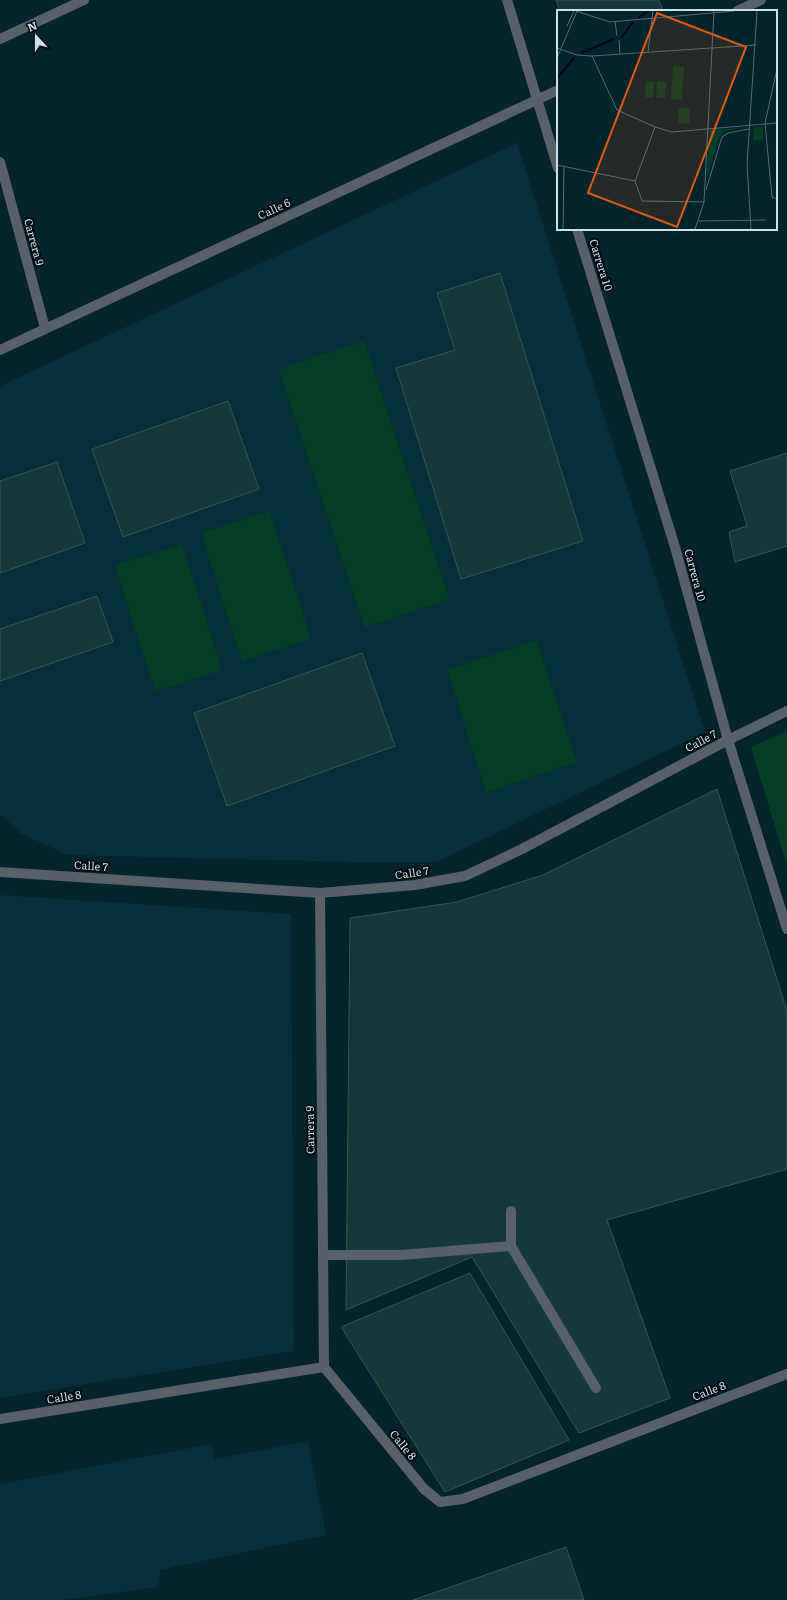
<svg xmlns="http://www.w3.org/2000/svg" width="787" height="1600" viewBox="0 0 787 1600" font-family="Literata,serif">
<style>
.built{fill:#042f3b}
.green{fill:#023f25}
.building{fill:#133a39;stroke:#345755}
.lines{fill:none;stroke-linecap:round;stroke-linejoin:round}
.service{stroke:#58606a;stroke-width:10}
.minor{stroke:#58606a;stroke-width:10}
.labels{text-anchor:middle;stroke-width:4;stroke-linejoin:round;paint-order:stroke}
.street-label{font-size:11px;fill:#cedfe6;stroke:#010a0f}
.inset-river{fill:none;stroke:#080025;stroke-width:2}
.inset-road{fill:none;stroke:#546e77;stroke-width:1}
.view{fill:#e8590c;fill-opacity:0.15;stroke:#e8590c;stroke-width:2}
.inset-edge{fill:none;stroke:#cedfe6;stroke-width:2}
</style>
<rect width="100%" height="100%" fill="#03232d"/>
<g class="built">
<path d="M 517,143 L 705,732 L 437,862 L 350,862 L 68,855 L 20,833 L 0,814 L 0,386 Z"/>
<path d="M 0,895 L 291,914 L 294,1351 L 0,1398 Z"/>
<path d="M 308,1441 L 326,1535 L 160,1570 L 159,1587 L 63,1600 L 0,1600 L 0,1484 L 211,1444 L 214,1459 Z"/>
</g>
<g class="green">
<path d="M 364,341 L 449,599 L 365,627 L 279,369 Z"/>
<path d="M 270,511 L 311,639 L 242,661 L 201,533 Z"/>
<path d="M 182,544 L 222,670 L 155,691 L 115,565 Z"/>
<path d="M 537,640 L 577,762 L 486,792 L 447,670 Z"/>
<path d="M 787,731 L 787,866 L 751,747 Z"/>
</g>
<g class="building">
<path d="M 556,0 L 659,0 L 663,11 L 560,11 Z"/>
<path d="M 500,273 L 583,541 L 461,579 L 396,368 L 455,350 L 437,293 Z"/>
<path d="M 228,401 L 259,489 L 123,537 L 92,449 Z"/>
<path d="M 787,453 L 787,546 L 735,562 L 729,532 L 747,526 L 730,471 Z"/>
<path d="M 57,462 L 85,543 L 0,573 L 0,481 Z"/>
<path d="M 97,596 L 113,642 L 0,681 L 0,629 Z"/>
<path d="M 362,653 L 395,746 L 227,806 L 194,713 Z"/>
<path d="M 717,789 L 787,1011 L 787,1169 L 607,1220 L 670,1398 L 579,1433 L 472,1257 L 346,1310 L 350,918 L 457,902 L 543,875 Z"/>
<path d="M 470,1273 L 569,1440 L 445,1492 L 341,1327 Z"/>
<path d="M 566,1547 L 584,1600 L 413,1600 Z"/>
</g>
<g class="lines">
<g class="service">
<path d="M 511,1211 L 511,1246 L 596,1388"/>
<path d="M 323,1255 L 401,1255 L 511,1246"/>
</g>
<g class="minor">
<path d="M 507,0 L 558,168"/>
<path d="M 737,11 L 761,0"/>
<path d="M 0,39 L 84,0"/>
<path d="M 0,162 L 45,328"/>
<path d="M 577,229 L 675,547 L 728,740 L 787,929"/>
<path d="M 0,350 L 558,90"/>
<path d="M 0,872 L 320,893 L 415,885 L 465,876 L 522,849 L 728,740 L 787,711"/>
<path d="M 320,893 L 324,1367"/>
<path d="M 324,1367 L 424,1489 L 440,1502 L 463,1499 L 787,1374"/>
<path d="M 0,1419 L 324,1367"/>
</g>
</g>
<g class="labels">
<g class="street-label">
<text transform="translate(274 209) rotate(-25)" y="4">Calle 6</text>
<text transform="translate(34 242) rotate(75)" y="4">Carrera 9</text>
<text transform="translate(601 265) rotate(73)" y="4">Carrera 10</text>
<text transform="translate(695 575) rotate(75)" y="4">Carrera 10</text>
<text transform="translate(701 741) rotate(-28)" y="4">Calle 7</text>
<text transform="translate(91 866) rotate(4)" y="4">Calle 7</text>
<text transform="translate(412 873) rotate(-8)" y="4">Calle 7</text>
<text transform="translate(310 1130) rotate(-91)" y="4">Carrera 9</text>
<text transform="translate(709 1391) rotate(-21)" y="4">Calle 8</text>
<text transform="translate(64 1397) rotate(-9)" y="4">Calle 8</text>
<text transform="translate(403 1445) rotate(51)" y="4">Calle 8</text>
</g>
</g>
<g transform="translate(557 10)">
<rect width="220" height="220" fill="#03232d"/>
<path d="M 116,56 L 127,57 L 125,90 L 114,89 ZM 89,71 L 97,72 L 96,88 L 88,87 ZM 100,72 L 109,72 L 108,88 L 99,88 ZM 122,98 L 133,98 L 132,114 L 121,113 ZM 197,117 L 206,117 L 206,131 L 196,130 ZM 182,118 L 168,121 L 162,127 L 149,171 L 153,120 Z" fill="#023f25"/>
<path class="inset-river" d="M 81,8 L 91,1M 64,28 L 76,12M 24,43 L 57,29M 0,68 L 18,47"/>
<path class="inset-road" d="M 19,1 L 53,12 L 177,1M 58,11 L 60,26M 10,16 L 17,1M 62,30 L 63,44M 0,38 L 20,45 L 35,46 L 199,35M 91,42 L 96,1M 35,46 L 60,100 L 98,117 L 115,122 L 220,113M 0,48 L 20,1M 220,59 L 208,113 L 215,187 L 220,189M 0,155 L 78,171M 78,171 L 85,191 L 147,192M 78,171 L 98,117M 149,180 L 165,127 L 171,123 L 192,119M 141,211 L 209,210M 6,219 L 7,156M 138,219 L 147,192 L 157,1M 194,219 L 190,155 L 200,1"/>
<path class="view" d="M 100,3 L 189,37 L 120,217 L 31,183 Z"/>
<rect width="220" height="220" class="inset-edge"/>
</g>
<g transform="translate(36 36) rotate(339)" stroke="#010a0f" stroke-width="3" paint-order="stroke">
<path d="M0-3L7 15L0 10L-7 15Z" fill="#cedfe6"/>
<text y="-6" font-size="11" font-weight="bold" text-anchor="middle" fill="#cedfe6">N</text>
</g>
</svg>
